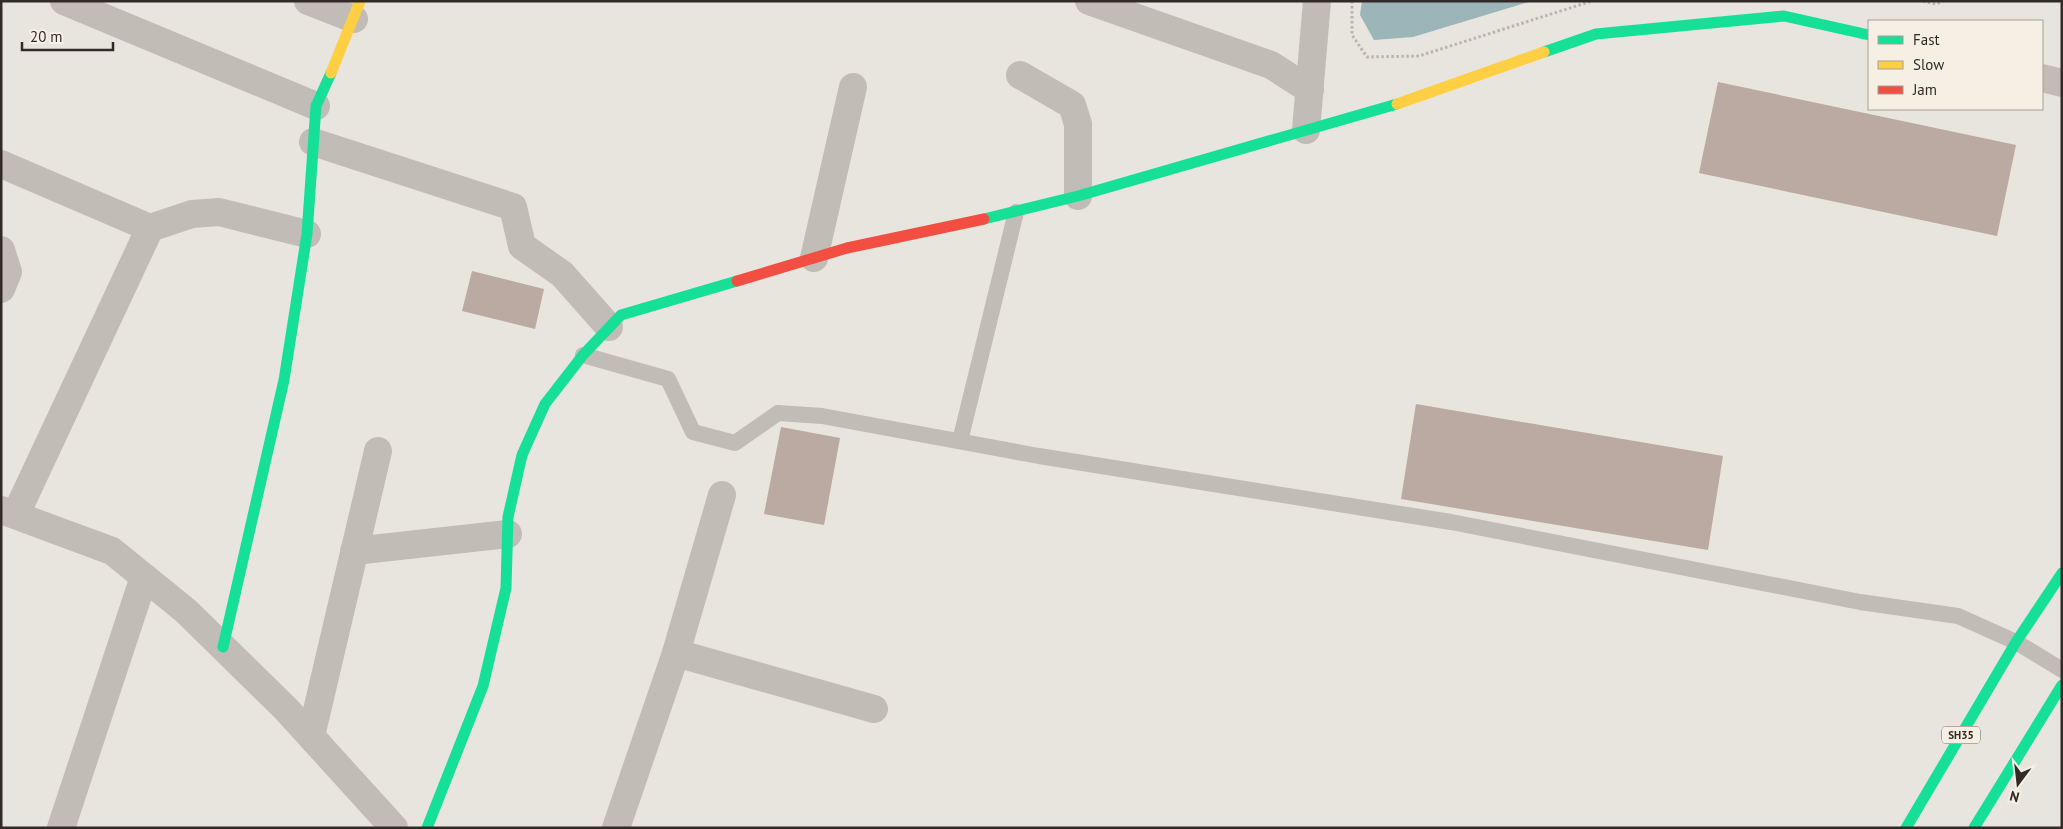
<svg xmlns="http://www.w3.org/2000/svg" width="2063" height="829" viewBox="0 0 2063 829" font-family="'PT Sans',sans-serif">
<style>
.water{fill:#9cb5b8}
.building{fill:#baaaa1}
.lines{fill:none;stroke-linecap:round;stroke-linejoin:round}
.path{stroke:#bab5af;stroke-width:3;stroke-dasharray:2.5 2.5;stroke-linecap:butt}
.lane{stroke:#c1bcb6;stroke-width:16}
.street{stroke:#c1bcb6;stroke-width:28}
.fast{stroke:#16e098;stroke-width:11}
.slow{stroke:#ffcf43;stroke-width:11}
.jam{stroke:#f24e42;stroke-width:11}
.labels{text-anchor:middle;stroke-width:4;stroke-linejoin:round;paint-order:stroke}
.shield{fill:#f6efe4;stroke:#6c655f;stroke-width:1}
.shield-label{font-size:11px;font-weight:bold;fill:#312a26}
</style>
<rect width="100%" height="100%" fill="#e8e4de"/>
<path class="water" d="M 1362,1 L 1532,1 L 1413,37 L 1374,40 L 1360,15 Z"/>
<g class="building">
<path d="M 1718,82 L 2016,145 L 1997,236 L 1699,173 Z"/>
<path d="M 472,271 L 544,289 L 535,329 L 462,311 Z"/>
<path d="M 1416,404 L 1723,456 L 1708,550 L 1401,499 Z"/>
<path d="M 781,427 L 840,438 L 824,525 L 764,514 Z"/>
</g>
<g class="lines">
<g class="path">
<path d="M 1352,1 L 1352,35 L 1367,57 L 1419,56 L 1592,1"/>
<path d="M 1923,1 L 1936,4 L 1943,1"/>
</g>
<g class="lane">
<path d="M 583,355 L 668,379 L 693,432 L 735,443 L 778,413 L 822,416 L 1039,456 L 1451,522 L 1860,602 L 1958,616 L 2016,642 L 2062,670"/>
<path d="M 960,441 L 1016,212"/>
</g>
<g class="street">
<path d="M 64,1 L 316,106"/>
<path d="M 308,1 L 354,19"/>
<path d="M 1089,1 L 1271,65 L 1310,90"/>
<path d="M 1020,75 L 1072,105 L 1078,124 L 1078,196"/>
<path d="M 2042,78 L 2062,83"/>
<path d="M 1306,130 L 1317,1"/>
<path d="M 313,142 L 513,207 L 522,246 L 562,274 L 609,327"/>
<path d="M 1,164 L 150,228 L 16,514"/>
<path d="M 150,228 L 192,214 L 219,212 L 307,234"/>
<path d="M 1,250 L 8,272 L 1,289"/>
<path d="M 814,258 L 853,87"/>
<path d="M 1,510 L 112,551 L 186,611 L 286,709 L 394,828"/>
<path d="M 354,551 L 508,534"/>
<path d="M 676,653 L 874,709"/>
<path d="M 311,736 L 378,451"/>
<path d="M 61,828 L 144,577"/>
<path d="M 616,828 L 676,653 L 722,495"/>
</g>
<g class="fast">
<path d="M 1544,52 L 1596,34 L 1784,16 L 1869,35"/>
<path d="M 984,219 L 1078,196 L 1397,104"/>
<path d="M 223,647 L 284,380 L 307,234 L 316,106 L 331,73"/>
<path d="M 427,828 L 483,686 L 506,588 L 508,517 L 522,455 L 545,404 L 583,355 L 621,315 L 737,281"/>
<path d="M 1906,828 L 2016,642 L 2062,573"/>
<path d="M 1974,828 L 2062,685"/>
</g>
<g class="slow">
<path d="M 331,73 L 360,1"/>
<path d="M 1397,104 L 1544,52"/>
</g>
<path class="jam" d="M 737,281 L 847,248 L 984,219"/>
</g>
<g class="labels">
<rect class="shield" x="1942" y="726.5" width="38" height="17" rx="4"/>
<g class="shield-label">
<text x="1961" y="739">SH35</text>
</g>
</g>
<rect width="2063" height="829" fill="none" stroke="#312a26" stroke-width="5"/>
<rect x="1868" y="20" width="175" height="90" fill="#f6efe4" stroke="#a7a098"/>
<rect x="1878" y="36" width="25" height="8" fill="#16e098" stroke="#a7a098"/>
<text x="1913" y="45" font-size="15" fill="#312a26">Fast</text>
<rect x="1878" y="61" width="25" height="8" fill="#ffcf43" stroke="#a7a098"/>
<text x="1913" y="70" font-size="15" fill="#312a26">Slow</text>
<rect x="1878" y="86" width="25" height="8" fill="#f24e42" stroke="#a7a098"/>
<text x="1913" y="95" font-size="15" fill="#312a26">Jam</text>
<g transform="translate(2018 784) rotate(195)" stroke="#f6efe4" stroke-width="4" paint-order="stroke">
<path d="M0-4L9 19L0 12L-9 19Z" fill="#312a26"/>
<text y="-8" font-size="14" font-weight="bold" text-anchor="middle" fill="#312a26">N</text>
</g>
<path d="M22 42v8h91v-8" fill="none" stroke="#312a26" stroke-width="2.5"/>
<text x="30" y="42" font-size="15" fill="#312a26" stroke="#f6efe4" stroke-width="4" paint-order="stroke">20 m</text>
</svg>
